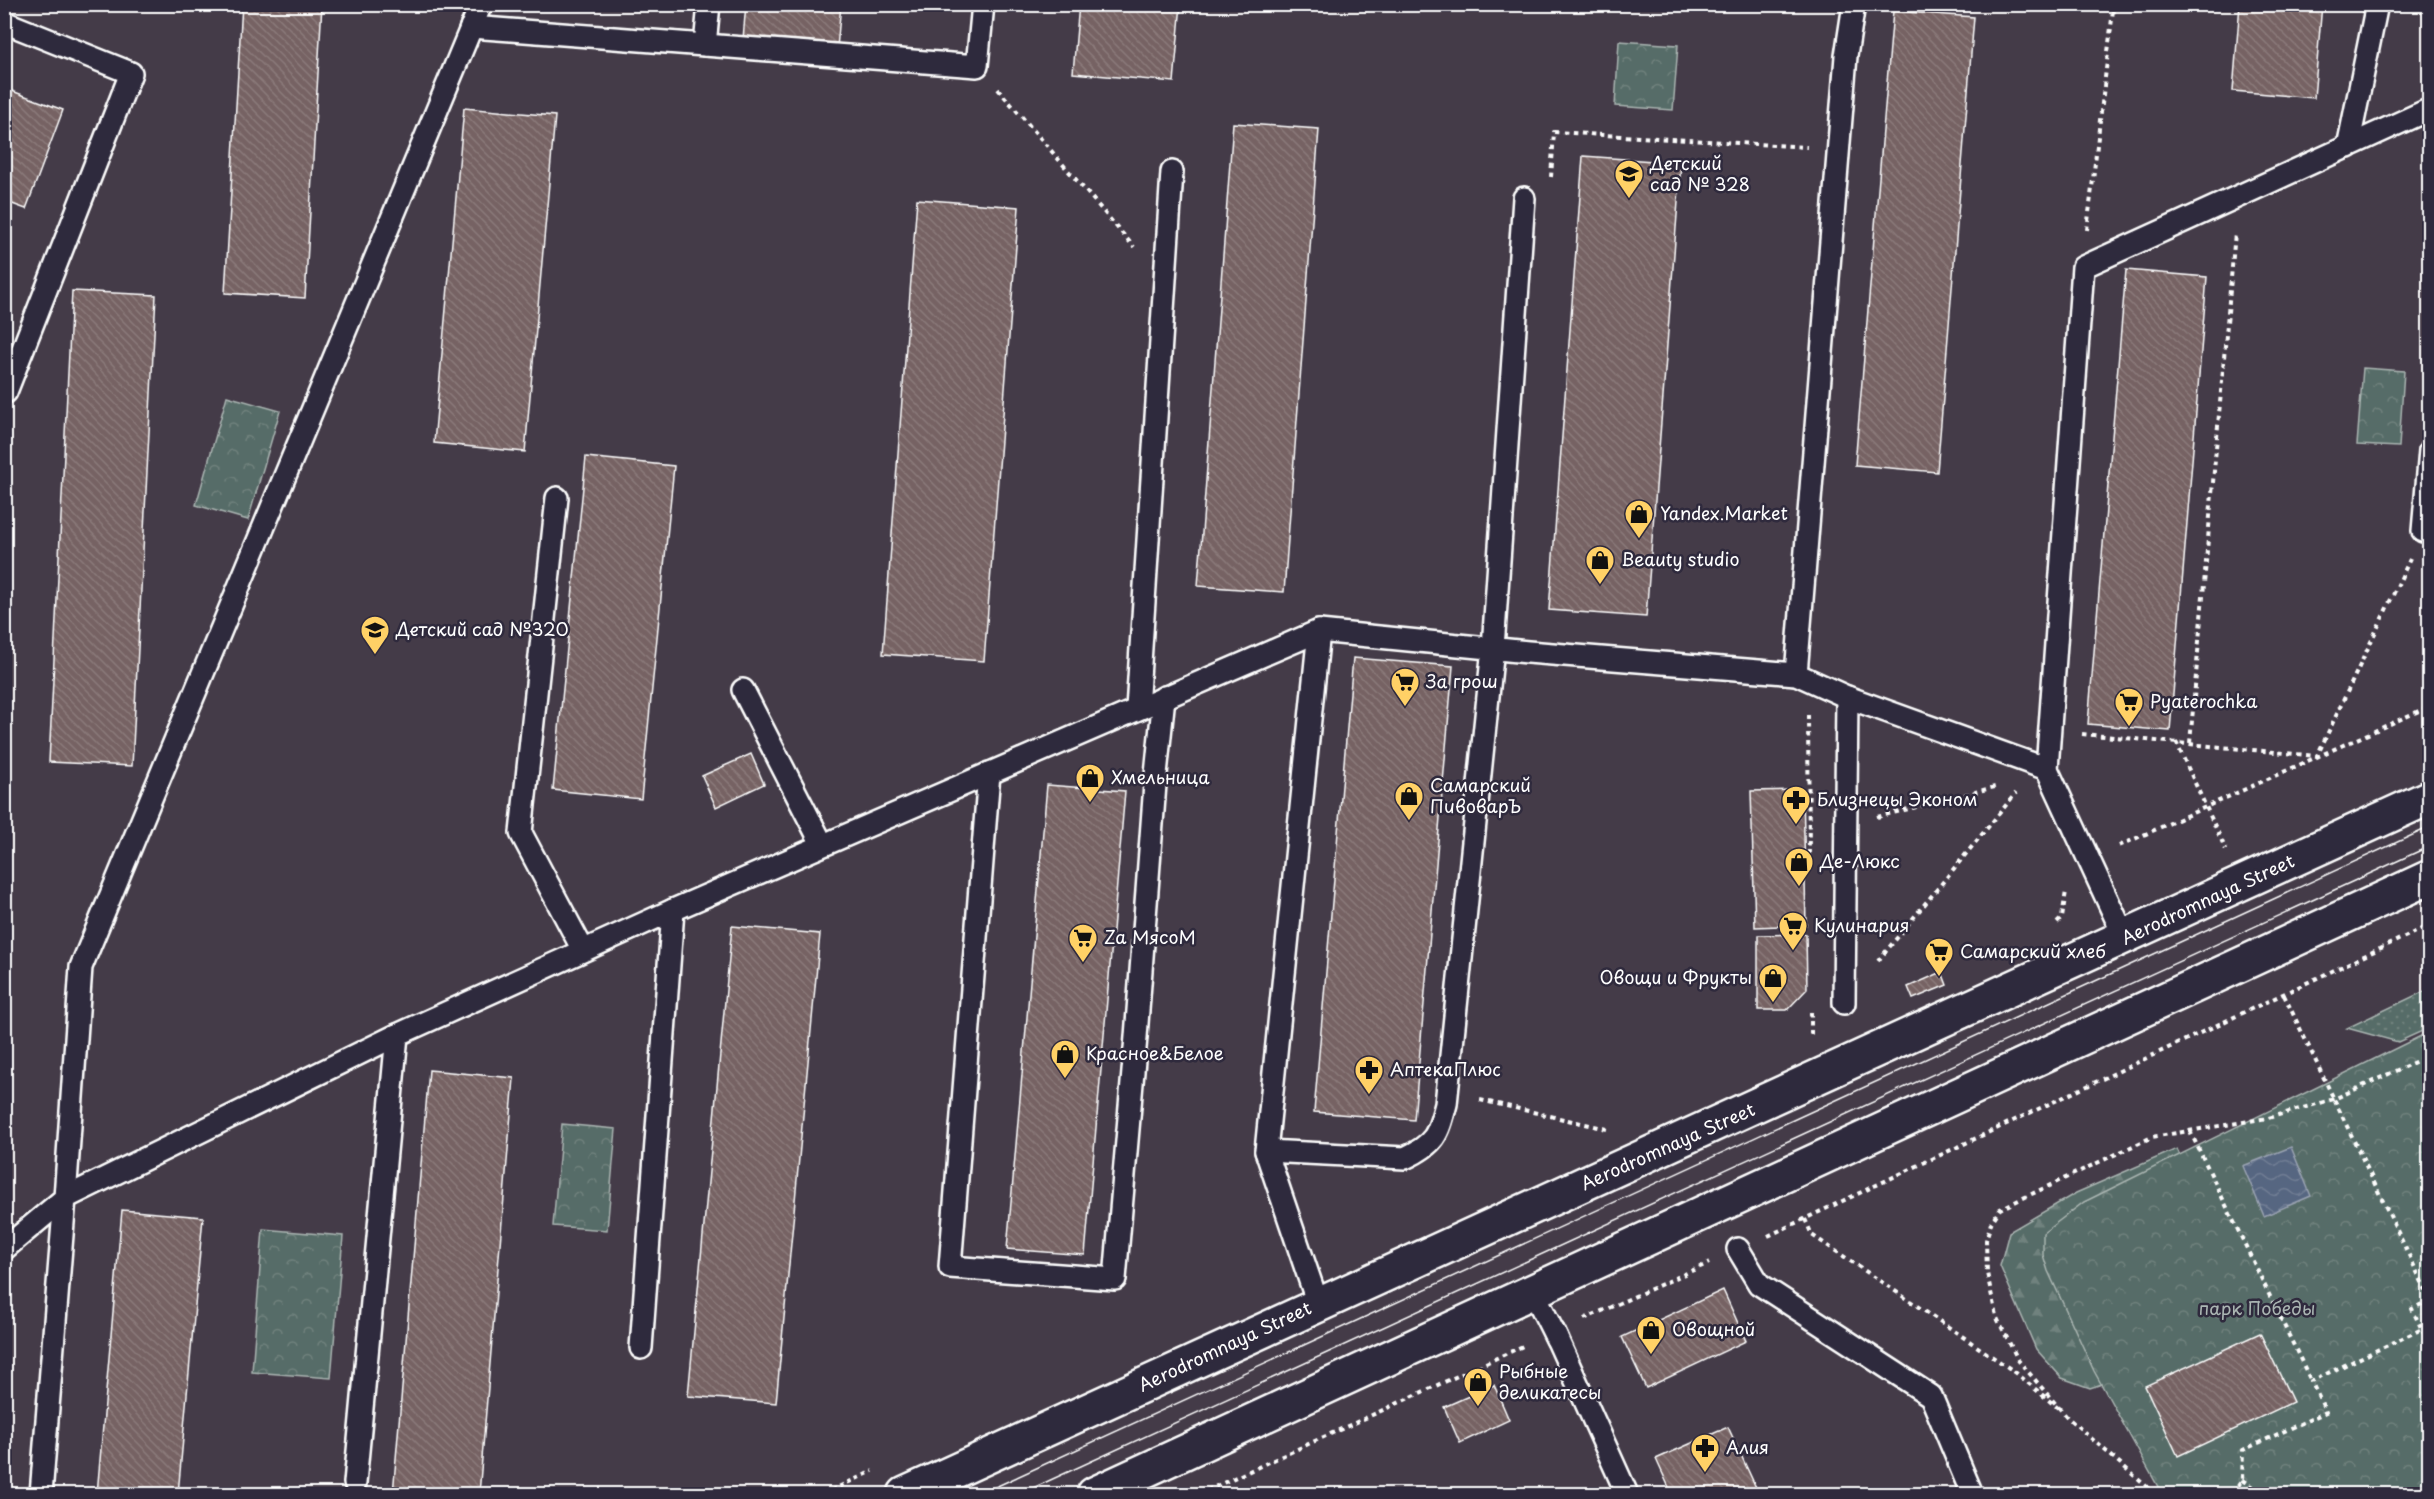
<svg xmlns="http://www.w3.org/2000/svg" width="2434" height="1499" viewBox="0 0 2434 1499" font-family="'Playpen Sans',sans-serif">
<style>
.grass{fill:url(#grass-dots);stroke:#abb6b3;stroke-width:1.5}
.forest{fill:url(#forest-firs);stroke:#abb6b3;stroke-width:1.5}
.park{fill:url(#park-crowns);stroke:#abb6b3;stroke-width:1.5}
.water{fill:url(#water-waves);stroke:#9aa3b3;stroke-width:1.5}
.building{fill:url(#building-back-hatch);stroke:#fff;stroke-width:1.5}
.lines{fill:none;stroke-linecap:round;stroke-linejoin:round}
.lane-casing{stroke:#fff;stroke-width:26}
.secondary-casing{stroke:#fff;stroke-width:38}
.path{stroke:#fff;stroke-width:4;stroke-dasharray:4.5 4.5;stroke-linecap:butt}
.lane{stroke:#2f2a3d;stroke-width:21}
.secondary{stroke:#2f2a3d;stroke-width:33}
.tram{stroke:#fff;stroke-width:1.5}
.labels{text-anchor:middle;stroke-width:5;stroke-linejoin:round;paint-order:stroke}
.poi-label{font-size:18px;fill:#fff;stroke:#2f2a3d;text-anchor:start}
.street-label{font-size:18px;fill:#fff;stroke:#2f2a3d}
.park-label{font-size:18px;fill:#abb6b3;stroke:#2f2a3d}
</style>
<defs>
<pattern id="grass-dots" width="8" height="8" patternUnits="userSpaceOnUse" patternTransform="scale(1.5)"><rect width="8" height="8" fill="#576c67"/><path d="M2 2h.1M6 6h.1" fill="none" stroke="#70827e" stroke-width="1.8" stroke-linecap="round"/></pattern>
<pattern id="forest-firs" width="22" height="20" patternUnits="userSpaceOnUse" patternTransform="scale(1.5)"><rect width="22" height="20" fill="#576c67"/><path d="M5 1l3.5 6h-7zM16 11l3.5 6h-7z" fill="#70827e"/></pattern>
<pattern id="park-crowns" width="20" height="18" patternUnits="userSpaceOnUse" patternTransform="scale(1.5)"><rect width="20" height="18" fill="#576c67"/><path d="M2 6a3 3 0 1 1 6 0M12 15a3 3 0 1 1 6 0" fill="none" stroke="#70827e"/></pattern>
<pattern id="water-waves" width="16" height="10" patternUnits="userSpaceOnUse" patternTransform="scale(1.5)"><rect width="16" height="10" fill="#576681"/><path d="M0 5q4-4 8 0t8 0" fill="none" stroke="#707d94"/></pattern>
<pattern id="building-back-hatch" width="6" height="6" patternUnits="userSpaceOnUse" patternTransform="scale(1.5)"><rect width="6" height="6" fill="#766263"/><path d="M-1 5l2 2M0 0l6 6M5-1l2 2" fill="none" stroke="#8b7a7a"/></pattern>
</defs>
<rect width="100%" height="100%" fill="#443b48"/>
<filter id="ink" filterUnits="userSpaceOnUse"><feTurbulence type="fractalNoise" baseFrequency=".0167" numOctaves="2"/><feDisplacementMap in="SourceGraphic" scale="12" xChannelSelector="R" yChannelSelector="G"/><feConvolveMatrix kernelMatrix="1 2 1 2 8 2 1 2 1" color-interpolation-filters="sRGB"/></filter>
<g filter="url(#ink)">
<path class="grass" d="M 2429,989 L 2429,1028 L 2398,1042 L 2347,1028 Z"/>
<path class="forest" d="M 2177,1149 L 2249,1307 L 2120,1378 L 2090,1388 L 2062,1378 L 2036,1349 L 2000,1266 L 2009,1232 L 2076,1193 Z"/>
<g class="park">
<path d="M 1619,41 L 1678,45 L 1673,110 L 1615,106 Z"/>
<path d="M 2363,368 L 2404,371 L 2399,447 L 2357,445 Z"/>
<path d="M 227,396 L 280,411 L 248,520 L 196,505 Z"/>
<path d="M 2429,1032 L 2429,1494 L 2162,1494 L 2094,1371 L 2048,1271 L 2043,1255 L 2043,1233 L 2084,1202 Z"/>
<path d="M 562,1124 L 616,1129 L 607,1230 L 553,1226 Z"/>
<path d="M 263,1229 L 343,1236 L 331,1378 L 252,1372 Z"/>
</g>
<path class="water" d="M 2291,1147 L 2311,1196 L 2264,1216 L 2243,1166 Z"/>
<g class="building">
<path d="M 242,4 L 322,4 L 305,298 L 225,293 Z"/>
<path d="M 746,4 L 841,4 L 837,48 L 743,39 Z"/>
<path d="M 1079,4 L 1181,4 L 1174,82 L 1073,73 Z"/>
<path d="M 2240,4 L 2322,4 L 2314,98 L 2233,91 Z"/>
<path d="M 1893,11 L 1974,17 L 1937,472 L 1855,465 Z"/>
<path d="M 4,88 L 63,110 L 26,209 L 4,201 Z"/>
<path d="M 464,108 L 555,116 L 525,452 L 434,443 Z"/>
<path d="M 1233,123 L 1319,129 L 1284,592 L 1198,586 Z"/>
<path d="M 1583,156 L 1681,163 L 1646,617 L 1549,610 Z"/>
<path d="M 917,199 L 1019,207 L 984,661 L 883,654 Z"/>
<path d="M 2126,270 L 2207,277 L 2170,731 L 2088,724 Z"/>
<path d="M 72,291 L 156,295 L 132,766 L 49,762 Z"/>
<path d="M 586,457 L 674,466 L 641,799 L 553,790 Z"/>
<path d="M 1353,658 L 1453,666 L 1414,1120 L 1314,1112 Z"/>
<path d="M 751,754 L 764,784 L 716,807 L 702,776 Z"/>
<path d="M 1047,785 L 1125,791 L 1085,1255 L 1007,1249 Z"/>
<path d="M 1803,790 L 1806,925 L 1755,927 L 1751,791 Z"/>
<path d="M 732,926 L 820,934 L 776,1403 L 688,1396 Z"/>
<path d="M 1806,934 L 1807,989 L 1787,1010 L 1758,1010 L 1758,935 Z"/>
<path d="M 1942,972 L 1947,985 L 1913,999 L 1908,987 Z"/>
<path d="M 429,1070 L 514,1078 L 479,1494 L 393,1494 Z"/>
<path d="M 122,1210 L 203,1217 L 178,1494 L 97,1494 Z"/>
<path d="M 1723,1290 L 1746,1341 L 1646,1388 L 1622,1337 Z"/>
<path d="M 2260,1333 L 2293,1402 L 2178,1456 L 2145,1386 Z"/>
<path d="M 1494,1385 L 1509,1420 L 1460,1443 L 1444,1407 Z"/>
<path d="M 1728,1427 L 1759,1494 L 1672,1494 L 1656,1459 Z"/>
</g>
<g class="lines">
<g class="lane-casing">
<g id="lane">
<path d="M 4,22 L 131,73 L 6,392"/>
<path d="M 471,27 L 977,66 L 983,4"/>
<path d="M 705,45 L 709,4"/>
<path d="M 2348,147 L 2377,4"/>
<path d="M 557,498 L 521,833 L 583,950"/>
<path d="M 2423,531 L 2430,450"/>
<path d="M 1796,674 L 1846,56 L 1854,4"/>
<path d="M 743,690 L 822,844"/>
<path d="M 1137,709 L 1172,172"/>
<path d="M 989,773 L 950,1267 L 1115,1279 L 1136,1037 L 1155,784 L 1164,697"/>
<path d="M 2125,938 L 2047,769 L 2083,267 L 2430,109"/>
<path d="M 1844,1003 L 1847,697"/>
<path d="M 1266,1151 L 1405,1158 C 1435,1144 1438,1135 1446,1104 L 1493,648 L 1524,198"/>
<path d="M 4,1249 L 65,1198 L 81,967 L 481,4"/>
<path d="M 1738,1249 L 1759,1284 L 1931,1396 L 1972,1494"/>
<path d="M 1533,1291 L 1557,1339"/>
<path d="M 1318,1304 L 1266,1151 L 1319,631"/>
<path d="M 1554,1332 L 1627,1494"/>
<path d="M 641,1348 L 673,910"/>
<path d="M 355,1483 L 397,1035"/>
<path d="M 41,1494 L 65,1198 L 397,1035 L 673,910 L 1319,631 L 1528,652 L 1796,674 L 1847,697 L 2047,769"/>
</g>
</g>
<g class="secondary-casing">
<g id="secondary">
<path d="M 905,1494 C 1412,1261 1922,1032 2430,797"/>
<path d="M 1094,1494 L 2430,877"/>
</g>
</g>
<g class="path">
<path d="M 998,89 L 1134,247"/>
<path d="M 1551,177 L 1554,132 L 1807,147"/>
<path d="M 2087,230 L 2113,10 L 2110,4"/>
<path d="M 1808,715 L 1809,863"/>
<path d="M 2082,734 L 2317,756 L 2410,559"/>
<path d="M 2176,742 L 2226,850"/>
<path d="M 2190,743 L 2235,233"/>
<path d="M 1877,817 L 1995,787"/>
<path d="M 2119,846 L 2430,706"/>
<path d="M 2057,923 L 2062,918 L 2066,891"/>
<path d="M 1878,961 L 2016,793"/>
<path d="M 2284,995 L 2430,1299"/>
<path d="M 1811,1012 L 1811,1037"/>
<path d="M 1480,1100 L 1607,1129"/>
<path d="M 2190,1131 L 2311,1381"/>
<path d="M 1805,1219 L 1812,1235 L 2015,1372 L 2058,1408"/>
<path d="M 1768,1236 L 2430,925"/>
<path d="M 2430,1300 L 2412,1309 L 2430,1346"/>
<path d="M 1584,1319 L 1709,1263"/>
<path d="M 2242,1480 L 2263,1494"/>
<path d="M 823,1494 L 873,1471"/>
<path d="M 1199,1494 L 1523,1346"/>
<path d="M 2155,1494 L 2067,1417 L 2018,1360 L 1996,1316 L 1987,1273 L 1986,1240 L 1991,1223 L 2000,1209 L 2152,1137 L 2268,1118 L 2334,1099 L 2430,1055"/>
<path d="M 2233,1494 L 2242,1480 L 2243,1450 L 2326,1412 L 2311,1381 L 2422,1329"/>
</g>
<use href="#lane" class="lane"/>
<use href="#secondary" class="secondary"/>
<g class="tram">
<path d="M 980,1494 L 2430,827"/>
<path d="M 1020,1494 L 2430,846"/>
</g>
</g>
</g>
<defs>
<g id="school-pin" transform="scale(1.5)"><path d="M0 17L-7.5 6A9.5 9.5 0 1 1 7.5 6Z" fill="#ffd166" stroke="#2f2a3d"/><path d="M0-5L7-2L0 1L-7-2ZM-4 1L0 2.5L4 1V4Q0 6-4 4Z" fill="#111"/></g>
<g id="shop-pin" transform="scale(1.5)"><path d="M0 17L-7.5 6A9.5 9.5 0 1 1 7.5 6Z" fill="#ffd166" stroke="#2f2a3d"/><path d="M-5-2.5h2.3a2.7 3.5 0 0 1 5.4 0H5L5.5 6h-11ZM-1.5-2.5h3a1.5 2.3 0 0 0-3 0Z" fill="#111"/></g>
<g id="supermarket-pin" transform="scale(1.5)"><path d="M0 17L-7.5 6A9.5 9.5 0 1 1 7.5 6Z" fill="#ffd166" stroke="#2f2a3d"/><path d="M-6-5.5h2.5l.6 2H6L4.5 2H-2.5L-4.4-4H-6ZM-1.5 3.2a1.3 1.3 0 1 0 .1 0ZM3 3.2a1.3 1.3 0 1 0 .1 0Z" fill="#111"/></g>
<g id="pharmacy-pin" transform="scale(1.5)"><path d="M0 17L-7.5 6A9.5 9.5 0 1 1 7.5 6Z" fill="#ffd166" stroke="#2f2a3d"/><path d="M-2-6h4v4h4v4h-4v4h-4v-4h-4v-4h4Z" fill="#111"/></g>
</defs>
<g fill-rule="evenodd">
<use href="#school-pin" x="1629" y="174"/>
<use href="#shop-pin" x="1639" y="514"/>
<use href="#shop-pin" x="1600" y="560"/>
<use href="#school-pin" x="375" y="630"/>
<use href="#supermarket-pin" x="1405" y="682"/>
<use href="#supermarket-pin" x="2129" y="702"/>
<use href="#shop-pin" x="1090" y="778"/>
<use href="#shop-pin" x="1409" y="796"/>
<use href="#pharmacy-pin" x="1796" y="800"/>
<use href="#shop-pin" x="1799" y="862"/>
<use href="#supermarket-pin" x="1793" y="926"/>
<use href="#supermarket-pin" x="1083" y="938"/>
<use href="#supermarket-pin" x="1939" y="952"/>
<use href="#shop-pin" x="1773" y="978"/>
<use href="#shop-pin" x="1065" y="1054"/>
<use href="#pharmacy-pin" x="1369" y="1070"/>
<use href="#shop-pin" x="1651" y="1330"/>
<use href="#shop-pin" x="1478" y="1382"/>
<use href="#pharmacy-pin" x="1705" y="1448"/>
</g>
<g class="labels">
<g class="poi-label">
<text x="1650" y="170">Детский<tspan x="1650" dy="21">сад № 328</tspan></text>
<text x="1660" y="520">Yandex.Market</text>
<text x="1621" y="566">Beauty studio</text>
<text x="396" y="636">Детский сад №320</text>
<text x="1426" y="688">За грош</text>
<text x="2150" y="708">Pyaterochka</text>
<text x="1111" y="784">Хмельница</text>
<text x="1430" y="792">Самарский<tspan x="1430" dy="21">ПивоварЪ</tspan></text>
<text x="1817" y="806">Близнецы Эконом</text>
<text x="1820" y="868">Де-Люкс</text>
<text x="1814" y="932">Кулинария</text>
<text x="1104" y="944">Za МясоМ</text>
<text x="1960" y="958">Самарский хлеб</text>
<text x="1752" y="984" text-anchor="end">Овощи и Фрукты</text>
<text x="1086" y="1060">Красное&amp;Белое</text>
<text x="1390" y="1076">АптекаПлюс</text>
<text x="1672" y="1336">Овощной</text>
<text x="1499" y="1378">Рыбные<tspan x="1499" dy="21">деликатесы</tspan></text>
<text x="1726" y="1454">Алия</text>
</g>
<g class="street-label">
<text transform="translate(2208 900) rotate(-25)" y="6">Aerodromnaya Street</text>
<text transform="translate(1668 1147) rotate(-24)" y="6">Aerodromnaya Street</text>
<text transform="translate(1225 1347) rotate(-25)" y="6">Aerodromnaya Street</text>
</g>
<g class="park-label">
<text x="2257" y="1315">парк Победы</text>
</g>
</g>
<rect width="2434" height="1499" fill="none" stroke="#2f2a3d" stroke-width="24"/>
<rect x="12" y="12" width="2410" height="1475" fill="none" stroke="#fff" stroke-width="2" filter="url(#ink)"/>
</svg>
